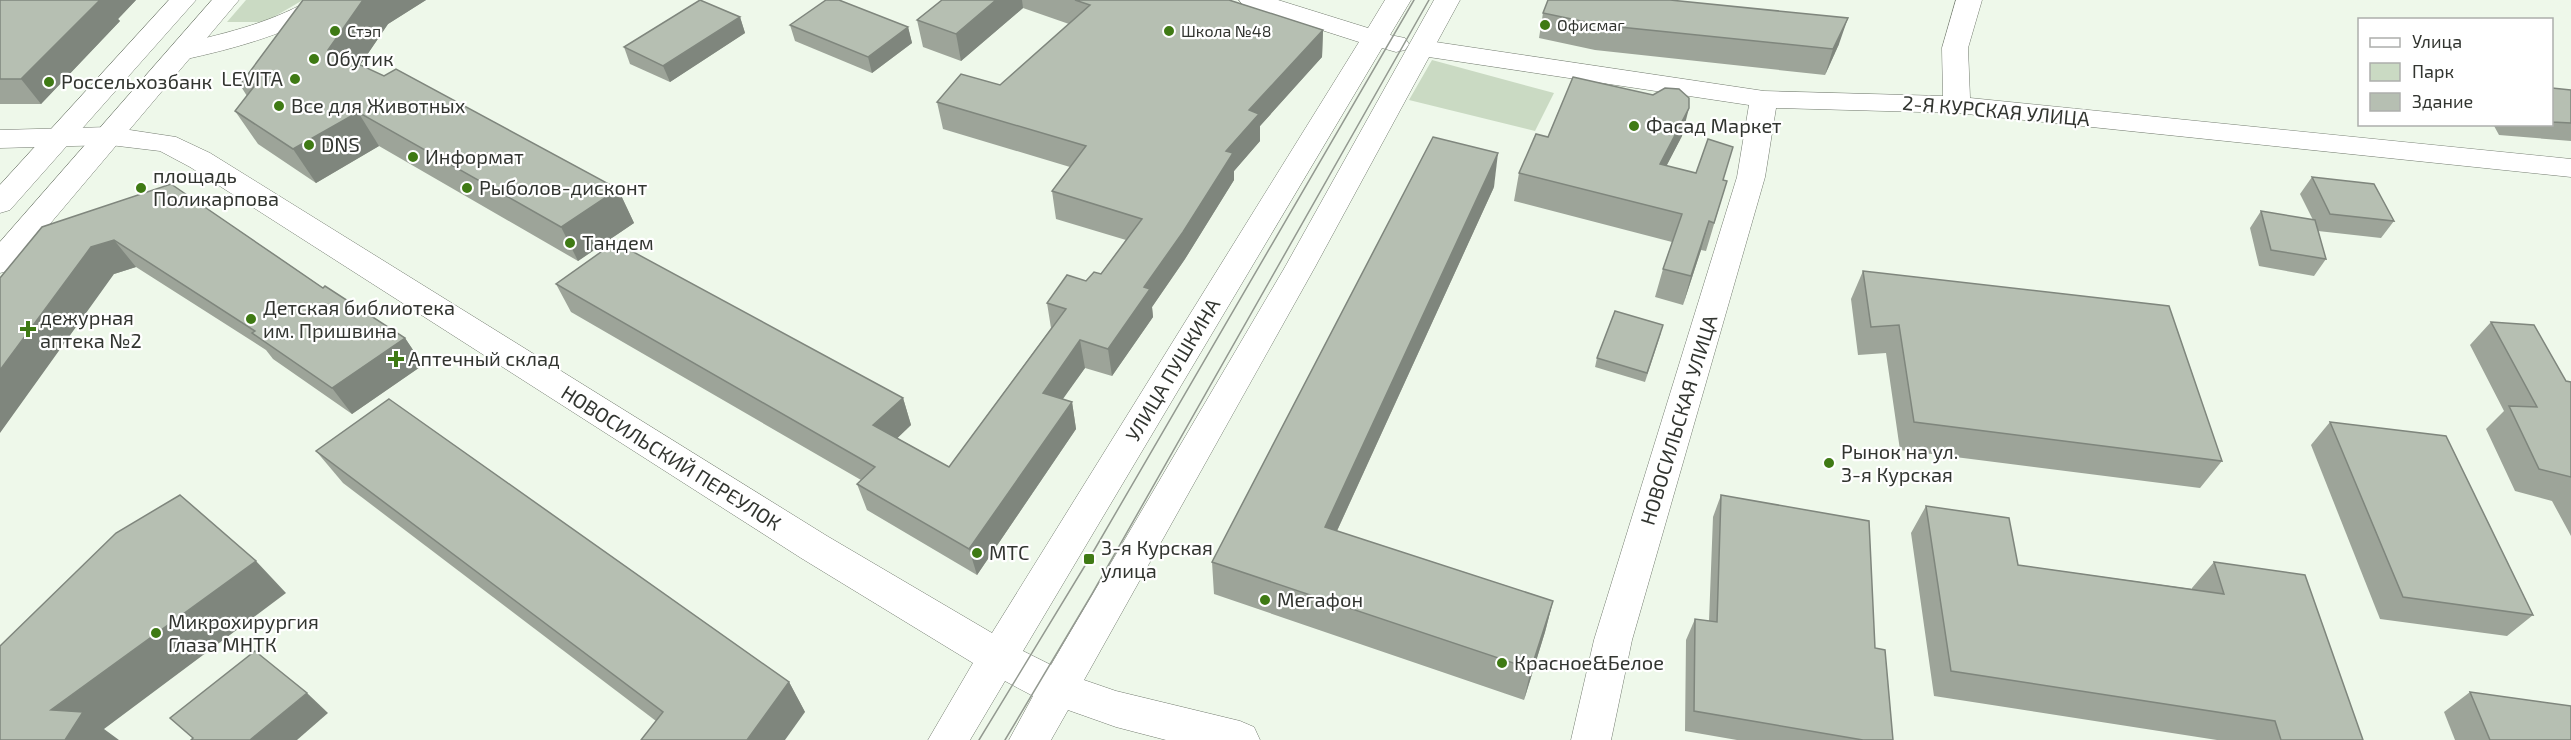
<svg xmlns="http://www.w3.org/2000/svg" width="2571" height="740" viewBox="0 0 2571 740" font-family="'Exo 2',sans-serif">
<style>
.green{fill:#cadac3}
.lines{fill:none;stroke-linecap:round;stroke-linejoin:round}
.street-casing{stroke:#747c70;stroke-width:1}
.secondary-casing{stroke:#747c70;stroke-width:1}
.primary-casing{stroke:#747c70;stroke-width:1}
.street{fill:#fff;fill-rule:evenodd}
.secondary{fill:#fff;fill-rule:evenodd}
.primary{fill:#fff;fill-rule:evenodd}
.tram{stroke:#939990;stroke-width:1.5}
.wall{fill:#9da499}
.shaded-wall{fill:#7f867d}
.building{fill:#b6bfb2;stroke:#7f867d;stroke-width:1.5}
.poi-dot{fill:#3f7a14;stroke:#fff;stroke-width:2}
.labels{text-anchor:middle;stroke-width:4.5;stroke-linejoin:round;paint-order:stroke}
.far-poi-label{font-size:16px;fill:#323530;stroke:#fff;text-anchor:start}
.poi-label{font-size:20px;fill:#323530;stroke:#fff;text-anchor:start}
.street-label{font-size:20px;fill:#323530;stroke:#fff}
</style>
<rect width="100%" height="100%" fill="#eef8ea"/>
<g class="green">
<path d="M 246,0 L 303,0 L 265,22 L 227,22 Z"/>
<path d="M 1432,60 L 1554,93 L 1535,131 L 1409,100 Z"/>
</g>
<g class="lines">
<g class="street-casing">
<g id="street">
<path d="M 310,0 L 341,0 L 337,5 C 288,34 237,48 182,60 L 173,58 L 169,52 L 173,46 C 221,34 266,25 310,0 Z"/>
<path d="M 1956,0 L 1982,0 L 1968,48 L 1970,98 L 2571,159 L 2571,177 L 1957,113 L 1776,108 L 1765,177 L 1632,640 L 1611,740 L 1571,740 L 1594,640 L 1737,177 L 1749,105 L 1422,56 L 1413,54 L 1409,48 L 1413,42 L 1422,40 L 1764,91 L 1943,96 L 1942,48 Z"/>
</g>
</g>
<g class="secondary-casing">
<path id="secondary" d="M 1239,0 L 1278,0 L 1368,28 L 1385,0 L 1411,0 L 1390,35 L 1405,38 L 1409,44 L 1405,50 L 1396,52 L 1382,48 L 1023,651 L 1051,665 L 1285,267 L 1434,0 L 1460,0 L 1315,267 L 1084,680 L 1116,691 L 1240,721 L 1254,727 L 1260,740 L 1166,740 L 1116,727 L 1068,710 L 1051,740 L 1009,740 L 1033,696 L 1005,681 L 970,740 L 928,740 L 973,663 L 801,558 L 190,167 L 160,151 L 110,145 L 0,148 L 0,130 L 110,127 L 176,137 L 210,153 L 827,536 L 992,633 L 1359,42 L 1243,5 Z"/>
</g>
<g class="primary-casing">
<g id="primary">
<path d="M 169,0 L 196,0 L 10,210 L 0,213 L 0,185 Z"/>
<path d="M 212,0 L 239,0 L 11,270 L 0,273 L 0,242 Z"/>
</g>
</g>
<use href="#street" class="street"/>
<use href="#secondary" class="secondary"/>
<use href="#primary" class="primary"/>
<g class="tram">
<path d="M 979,740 L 1089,559 L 1414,0"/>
<path d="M 1005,740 L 1092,594 L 1429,0"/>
</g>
</g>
<g class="wall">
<path d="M 0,0 L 136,0 L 118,19 L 120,21 L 41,104 L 0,104 Z"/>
<path d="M 303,0 L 426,0 L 388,24 L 360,65 L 618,189 L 634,223 L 578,261 L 379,146 L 316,183 L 258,144 L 235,111 L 247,96 L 240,85 Z"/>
<path d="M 942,0 L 1229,0 L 1323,30 L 1322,57 L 1260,126 L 1260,141 L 1234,171 L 1234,180 L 1185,259 L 1152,307 L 1153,317 L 1112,376 L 1085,368 L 1062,399 L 1072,402 L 1076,429 L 977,575 L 867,510 L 857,484 L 861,480 L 571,312 L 556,284 L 903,398 L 911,425 L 897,438 L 949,467 L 1051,328 L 1047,303 L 1101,274 L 1126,240 L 1056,219 L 1052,191 L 1070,167 L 943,129 L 937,102 L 1000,85 L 1069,24 L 1023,8 L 961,61 L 923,47 L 917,20 Z"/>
<path d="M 1543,13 L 1839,44 L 1825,75 L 1595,50 L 1539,38 Z"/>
<path d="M 740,17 L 745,33 L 670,82 L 630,64 L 624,47 Z"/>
<path d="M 790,25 L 908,27 L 912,43 L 872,73 L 795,41 Z"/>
<path d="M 2552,88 L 2571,90 L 2571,141 L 2499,135 L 2493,124 L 2552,124 Z"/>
<path d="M 1653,95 L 1682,136 L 1666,166 L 1727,181 L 1706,251 L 1701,250 L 1683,305 L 1655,297 L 1663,269 L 1672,242 L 1514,201 L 1519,173 L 1548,137 Z"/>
<path d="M 2312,177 L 2394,221 L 2381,238 L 2318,231 L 2326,259 L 2314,276 L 2259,266 L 2250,228 L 2261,211 L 2313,220 L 2300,194 Z"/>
<path d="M 171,184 L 323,288 L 405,338 L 423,365 L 352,414 L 273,359 L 266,350 L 136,267 L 114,274 L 0,278 Z"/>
<path d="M 1494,187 L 1337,531 L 1553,601 L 1545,632 L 1524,700 L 1214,594 L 1212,562 Z"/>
<path d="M 1863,271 L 2222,461 L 2200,488 L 1900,450 L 1886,353 L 1858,355 L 1851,299 Z"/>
<path d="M 2491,322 L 2566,381 L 2571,382 L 2571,536 L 2552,501 L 2515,491 L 2486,429 L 2504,411 L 2470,345 Z"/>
<path d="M 1661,333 L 1645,382 L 1595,367 L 1597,358 Z"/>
<path d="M 2330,422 L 2533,615 L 2507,636 L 2380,619 L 2311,445 Z"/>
<path d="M 316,451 L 789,682 L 805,712 L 656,721 L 343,483 Z"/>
<path d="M 1721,495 L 1875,648 L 1893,740 L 1737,740 L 1685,731 L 1686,640 L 1695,619 L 1709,621 L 1713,517 Z"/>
<path d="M 1926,506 L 2018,565 L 2192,589 L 2192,588 L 2214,562 L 2363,740 L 2217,740 L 1934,696 L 1911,533 Z"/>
<path d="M 2470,692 L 2571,740 L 2455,740 L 2444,712 Z"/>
</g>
<g class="shaded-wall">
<path d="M 100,0 L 136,0 L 118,19 L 120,21 L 41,104 L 21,79 Z"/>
<path d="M 363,0 L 426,0 L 388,24 L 348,83 L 328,50 Z"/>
<path d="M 996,0 L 1022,0 L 1023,8 L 961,61 L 956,34 Z"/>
<path d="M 740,17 L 745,33 L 670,82 L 663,66 Z"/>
<path d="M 1848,18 L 1839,44 L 1825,75 L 1833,49 Z"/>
<path d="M 908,27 L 912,43 L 872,73 L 868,57 Z"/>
<path d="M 1323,30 L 1322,57 L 1260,126 L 1260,141 L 1234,171 L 1234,180 L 1185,259 L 1152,307 L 1153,317 L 1112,376 L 1108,349 L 1144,287 L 1226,151 L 1249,110 Z"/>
<path d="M 1689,108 L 1682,136 L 1653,192 L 1660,164 Z"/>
<path d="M 358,112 L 379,146 L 316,183 L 293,149 Z"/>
<path d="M 1498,153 L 1494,187 L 1324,559 L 1325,527 Z"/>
<path d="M 618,189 L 634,223 L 578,261 L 561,227 Z"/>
<path d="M 1709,221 L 1701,250 L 1683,305 L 1691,276 Z"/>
<path d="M 114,240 L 136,267 L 114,274 L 0,433 L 0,370 L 91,247 Z"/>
<path d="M 405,338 L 423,365 L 352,414 L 332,388 Z"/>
<path d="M 1080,340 L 1085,368 L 1048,420 L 1043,393 Z"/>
<path d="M 903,398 L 911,425 L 883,452 L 873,425 Z"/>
<path d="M 1072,402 L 1076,429 L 977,575 L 969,549 Z"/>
<path d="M 256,561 L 286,593 L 104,729 L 119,740 L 65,740 L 51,710 Z"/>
<path d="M 1553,601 L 1545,632 L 1524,700 L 1531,669 Z"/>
<path d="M 789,682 L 805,712 L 785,740 L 747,740 Z"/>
<path d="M 307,693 L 328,713 L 297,740 L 250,740 Z"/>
</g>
<g class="building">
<path d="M 0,0 L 100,0 L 21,79 L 0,79 Z"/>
<path d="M 303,0 L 363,0 L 328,50 L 384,76 L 396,69 L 618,189 L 561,227 L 358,112 L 293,149 L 235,111 L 256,84 L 240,85 Z"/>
<path d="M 700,0 L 740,17 L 663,66 L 624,47 Z"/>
<path d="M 826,0 L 839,0 L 908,27 L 868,57 L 790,25 Z"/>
<path d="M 942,0 L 996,0 L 956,34 L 917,20 Z"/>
<path d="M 1075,0 L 1229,0 L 1323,30 L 1249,110 L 1259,114 L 1226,151 L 1233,153 L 1183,232 L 1144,287 L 1150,289 L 1108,349 L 1080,340 L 1043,393 L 1072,402 L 969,549 L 857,484 L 875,467 L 556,284 L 615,242 L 903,398 L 873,425 L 949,467 L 1066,309 L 1047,303 L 1067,275 L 1086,281 L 1094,272 L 1101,274 L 1142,219 L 1052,191 L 1086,146 L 937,102 L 961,74 L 1000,85 L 1090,5 Z"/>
<path d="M 1548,0 L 1670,0 L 1848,18 L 1833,49 L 1600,25 L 1543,13 Z"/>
<path d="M 1573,77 L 1653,95 L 1665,88 L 1679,89 L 1689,98 L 1689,108 L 1660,164 L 1696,173 L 1708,139 L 1733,147 L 1723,180 L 1727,181 L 1714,223 L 1709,221 L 1691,276 L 1663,269 L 1682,214 L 1519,173 L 1536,134 L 1548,137 Z"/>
<path d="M 2552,88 L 2571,90 L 2571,123 L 2552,122 Z"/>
<path d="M 1433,137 L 1498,153 L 1325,527 L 1553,601 L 1531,669 L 1212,562 Z"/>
<path d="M 2312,177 L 2374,184 L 2394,221 L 2330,214 Z"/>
<path d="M 171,184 L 323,288 L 325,286 L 405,338 L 332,388 L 252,333 L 255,331 L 114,240 L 91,247 L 0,370 L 0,278 L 42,227 Z"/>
<path d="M 2261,211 L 2315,220 L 2326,259 L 2271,250 Z"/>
<path d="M 1863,271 L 2169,306 L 2222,461 L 1914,422 L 1899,325 L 1871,327 Z"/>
<path d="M 1615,311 L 1663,325 L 1647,373 L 1597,358 Z"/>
<path d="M 2491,322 L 2534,325 L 2566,381 L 2571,382 L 2571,477 L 2539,469 L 2509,406 L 2537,407 Z"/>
<path d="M 389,399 L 789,682 L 747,740 L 641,740 L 663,712 L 316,451 Z"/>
<path d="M 2330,422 L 2446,436 L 2533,615 L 2403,597 Z"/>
<path d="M 180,495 L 256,561 L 51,710 L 83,712 L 65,740 L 0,740 L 0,646 L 116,533 Z"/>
<path d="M 1721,495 L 1869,521 L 1875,648 L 1885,650 L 1893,740 L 1863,740 L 1694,711 L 1695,619 L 1717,622 Z"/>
<path d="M 1926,506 L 2009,518 L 2018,565 L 2224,594 L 2214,562 L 2305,575 L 2363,740 L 2281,740 L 2275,721 L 1951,671 Z"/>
<path d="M 255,651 L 307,693 L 250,740 L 191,740 L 193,738 L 170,718 Z"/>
<path d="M 2470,692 L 2571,706 L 2571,740 L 2490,740 Z"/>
</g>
<g class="poi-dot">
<circle cx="1545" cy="25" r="6"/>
<circle cx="335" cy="31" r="6"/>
<circle cx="1169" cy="31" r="6"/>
<circle cx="314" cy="59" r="6"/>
<circle cx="295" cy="79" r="6"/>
<circle cx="49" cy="82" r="6"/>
<circle cx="279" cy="106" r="6"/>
<circle cx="1634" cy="126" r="6"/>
<circle cx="309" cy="145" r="6"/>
<circle cx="413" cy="157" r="6"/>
<circle cx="141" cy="188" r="6"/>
<circle cx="467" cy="188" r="6"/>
<circle cx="570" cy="243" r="6"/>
<circle cx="251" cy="319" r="6"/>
<path d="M25 320h6v6h6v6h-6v6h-6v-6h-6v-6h6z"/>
<path d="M393 350h6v6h6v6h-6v6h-6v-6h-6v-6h6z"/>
<circle cx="1829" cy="463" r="6"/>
<circle cx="977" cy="553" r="6"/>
<rect x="1083" y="553" width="12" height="12" rx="3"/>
<circle cx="1265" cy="600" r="6"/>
<circle cx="156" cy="633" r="6"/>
<circle cx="1502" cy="663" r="6"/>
</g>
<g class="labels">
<g class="far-poi-label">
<text x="1557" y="31">Офисмаг</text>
<text x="347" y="37">Стэп</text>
<text x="1181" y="37">Школа №48</text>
</g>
<g class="poi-label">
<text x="326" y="66">Обутик</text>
<text x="283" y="86" text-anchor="end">LEVITA</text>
<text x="61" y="89">Россельхозбанк</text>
<text x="291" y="113">Все для Животных</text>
<text x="1646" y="133">Фасад Маркет</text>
<text x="321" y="152">DNS</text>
<text x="425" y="164">Информат</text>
<text x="153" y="183">площадь<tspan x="153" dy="23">Поликарпова</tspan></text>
<text x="479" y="195">Рыболов-дисконт</text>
<text x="582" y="250">Тандем</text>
<text x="263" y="315">Детская библиотека<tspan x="263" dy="23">им. Пришвина</tspan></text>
<text x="40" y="325">дежурная<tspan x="40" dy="23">аптека №2</tspan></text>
<text x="408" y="366">Аптечный склад</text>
<text x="1841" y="459">Рынок на ул.<tspan x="1841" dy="23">3-я Курская</tspan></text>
<text x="1101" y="555">3-я Курская<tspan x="1101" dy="23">улица</tspan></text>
<text x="989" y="560">МТС</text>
<text x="1277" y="607">Мегафон</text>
<text x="168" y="629">Микрохирургия<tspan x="168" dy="23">Глаза МНТК</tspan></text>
<text x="1514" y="670">Красное&amp;Белое</text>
</g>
<g class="street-label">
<text transform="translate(1996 111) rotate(5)" y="7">2-Я КУРСКАЯ УЛИЦА</text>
<text transform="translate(1173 370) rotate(-59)" y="7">УЛИЦА ПУШКИНА</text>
<text transform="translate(1679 420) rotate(-73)" y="7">НОВОСИЛЬСКАЯ УЛИЦА</text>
<text transform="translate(671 458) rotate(32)" y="7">НОВОСИЛЬСКИЙ ПЕРЕУЛОК</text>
</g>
</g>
<rect x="2358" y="18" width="195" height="108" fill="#ffffff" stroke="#adaeac" stroke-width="1.5"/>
<rect x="2370" y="38" width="30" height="9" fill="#ffffff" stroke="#adaeac" stroke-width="1.5"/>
<text x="2412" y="48" font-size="18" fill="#323530">Улица</text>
<rect x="2370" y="63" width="30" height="18" fill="#cadac3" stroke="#adaeac" stroke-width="1.5"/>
<text x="2412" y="78" font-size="18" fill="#323530">Парк</text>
<rect x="2370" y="93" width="30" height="18" fill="#b6bfb2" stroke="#adaeac" stroke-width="1.5"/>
<text x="2412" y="108" font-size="18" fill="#323530">Здание</text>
</svg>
